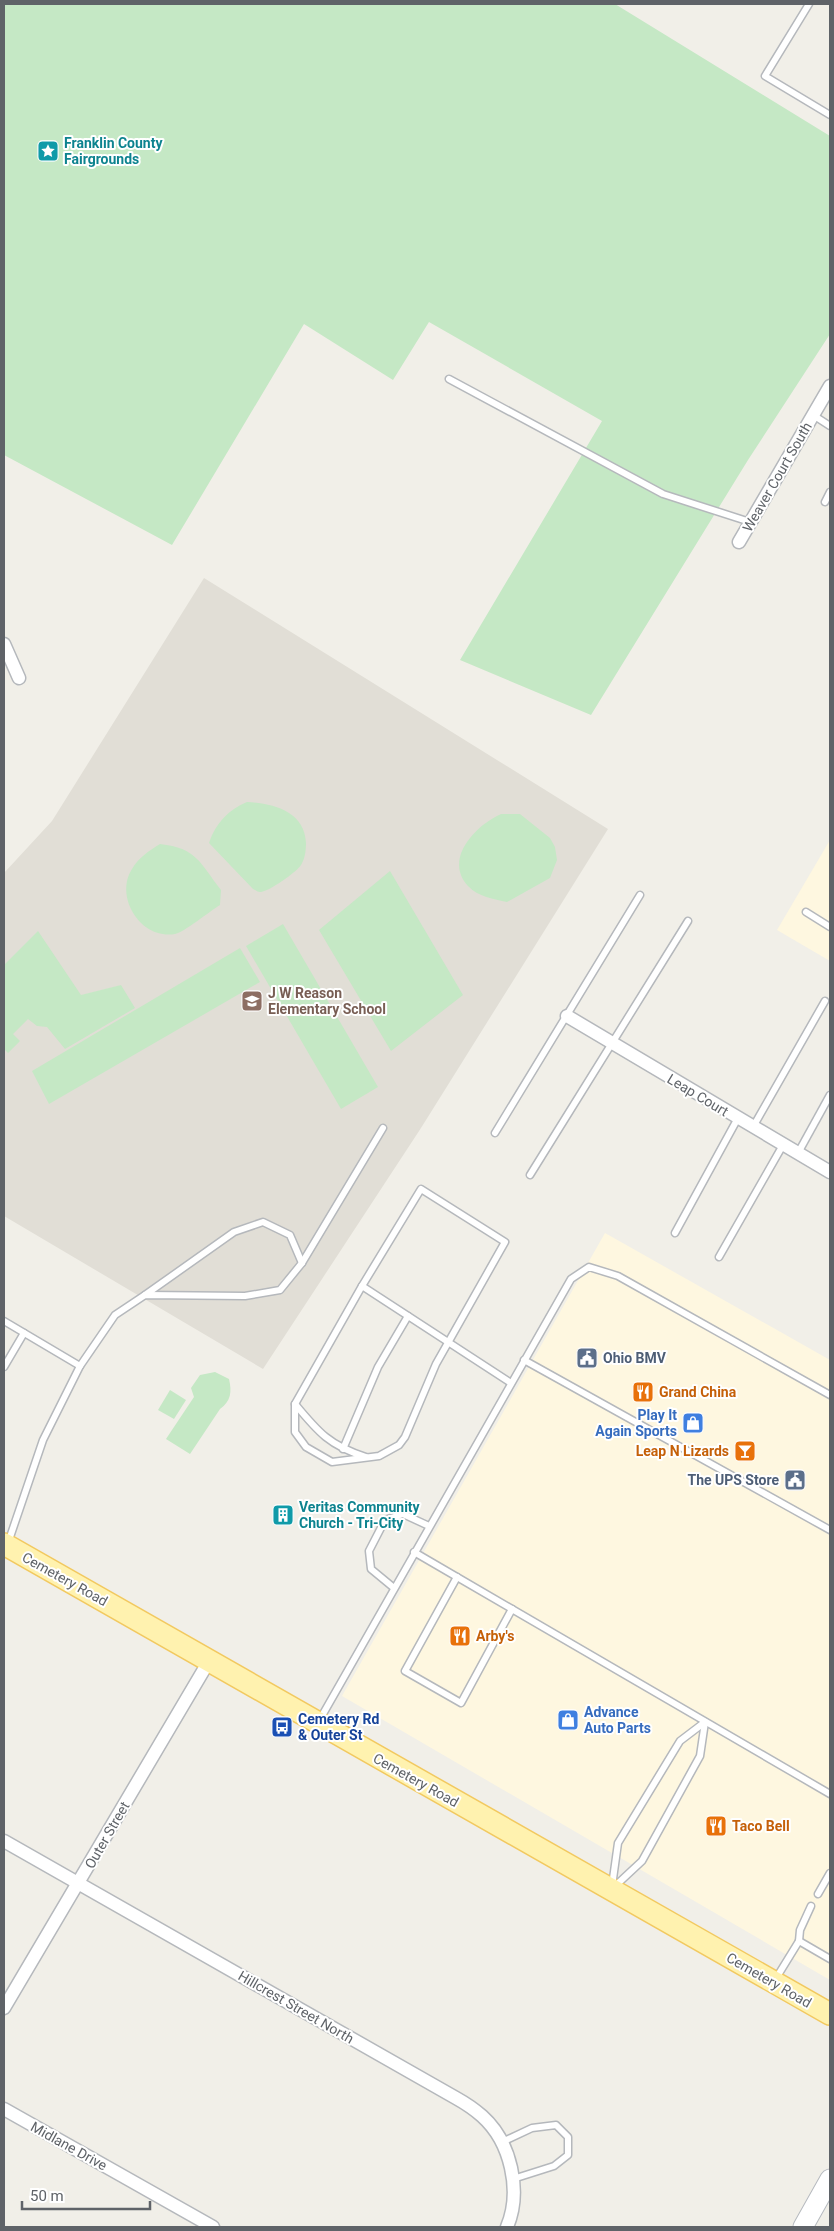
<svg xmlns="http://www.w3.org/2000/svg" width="834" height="2231" viewBox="0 0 834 2231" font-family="Roboto,sans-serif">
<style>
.commercial{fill:#fef7e0}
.education{fill:#e1ded6}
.green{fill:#c5e8c5}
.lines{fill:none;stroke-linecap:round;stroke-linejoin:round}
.lane-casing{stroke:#b5b8bc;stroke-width:9}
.street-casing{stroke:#b5b8bc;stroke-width:15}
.secondary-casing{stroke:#b6babf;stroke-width:21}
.primary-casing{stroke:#f2c960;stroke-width:24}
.lane{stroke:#fff;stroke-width:6}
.street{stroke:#fff;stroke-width:12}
.secondary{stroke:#fff;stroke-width:19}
.primary{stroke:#fff2af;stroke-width:21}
.labels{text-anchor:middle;stroke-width:4;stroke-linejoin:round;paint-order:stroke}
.culture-label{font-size:14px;font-weight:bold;fill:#0d838f;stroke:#fff;text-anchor:start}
.street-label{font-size:14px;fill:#5f6368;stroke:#fff}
.education-label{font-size:14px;font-weight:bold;fill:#785e54;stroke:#fff;text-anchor:start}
.service-label{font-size:14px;font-weight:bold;fill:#4e5e75;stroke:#fff;text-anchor:start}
.food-label{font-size:14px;font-weight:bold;fill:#c56008;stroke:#fff;text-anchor:start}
.shop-label{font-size:14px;font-weight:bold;fill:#366cbe;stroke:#fff;text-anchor:end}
.transit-label{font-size:14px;font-weight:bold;fill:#164399;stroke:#fff;text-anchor:start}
</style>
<rect width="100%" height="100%" fill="#f1efe8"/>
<g class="commercial">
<path d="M 830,840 L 830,961 L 777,930 Z"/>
<path d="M 605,1233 L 830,1360 L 830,1980 L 342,1696 Z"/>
</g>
<path class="education" d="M 204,578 L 608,829 L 421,1128 L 263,1369 L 4,1216 L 4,873 L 52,821 Z"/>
<g class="green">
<path d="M 4,4 L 615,4 L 830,136 L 830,334 L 748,460 L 591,715 L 460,660 L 602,421 L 429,322 L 393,380 L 304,324 L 172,545 L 4,455 Z"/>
<path d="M 247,802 C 274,803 305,812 306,843 C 306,850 305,859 301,865 C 298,871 267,893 260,892 C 258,892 255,890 253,889 L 209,843 C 215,824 229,809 247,802 Z"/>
<path d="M 501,814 L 520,814 L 550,838 L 555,847 L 557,860 L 550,878 L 507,902 C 494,899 478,897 468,886 C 443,859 476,825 501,814 Z"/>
<path d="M 160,844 C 197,848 200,863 221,890 L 220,905 C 210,911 183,933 175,934 C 141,940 114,897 132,869 C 139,857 149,851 160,844 Z"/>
<path d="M 390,871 L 463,995 L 391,1051 L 319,930 Z"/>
<path d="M 283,924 L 378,1087 L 341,1109 L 246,946 Z"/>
<path d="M 38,931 L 81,995 L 121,985 L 135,1008 L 65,1049 L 47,1027 L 37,1026 L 28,1019 L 13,1034 L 20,1041 L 8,1053 L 4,1049 L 4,965 Z"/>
<path d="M 240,948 L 260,982 L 49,1104 L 32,1071 Z"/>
<path d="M 215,1372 L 229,1379 C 232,1392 231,1401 220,1409 L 190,1454 L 166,1439 L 194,1397 L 191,1388 L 200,1375 Z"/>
<path d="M 170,1390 L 186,1400 L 174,1419 L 158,1410 Z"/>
</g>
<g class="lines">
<g class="lane-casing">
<g id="lane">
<path d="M 809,4 L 765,76 L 830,115"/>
<path d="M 449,379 L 663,494 L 750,522"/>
<path d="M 813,415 L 830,426"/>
<path d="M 825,502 L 830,492"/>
<path d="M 806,912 L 830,927"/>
<path d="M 753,1127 L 825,1001"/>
<path d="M 495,1133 L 640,895"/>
<path d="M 798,1153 L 830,1095"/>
<path d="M 530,1175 L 688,921"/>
<path d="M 421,1189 L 505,1242 L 436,1364 L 405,1437 L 399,1445 L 379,1456 L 332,1462 L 306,1447 L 295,1432 L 295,1404 L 362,1286 Z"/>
<path d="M 675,1233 L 738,1118"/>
<path d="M 719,1257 L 783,1145"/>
<path d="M 362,1286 L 511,1383"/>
<path d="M 145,1295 L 234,1232 L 263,1222 L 290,1235 L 302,1263"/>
<path d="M 4,1321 L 80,1366"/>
<path d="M 524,1360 L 830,1530"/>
<path d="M 4,1367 L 24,1333"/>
<path d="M 295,1404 C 318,1432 330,1446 366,1457"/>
<path d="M 343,1449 L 378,1367 L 408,1316"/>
<path d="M 8,1543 L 43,1440 L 80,1366 L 115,1315 L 145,1295 L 245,1296 L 280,1290 L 302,1263 L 383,1128"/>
<path d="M 414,1552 L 830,1794"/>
<path d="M 457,1577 L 405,1671 L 461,1703 L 512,1609"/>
<path d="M 394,1588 L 371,1569 L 369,1551 L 385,1520 L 403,1514 L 429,1526"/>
<path d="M 319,1721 L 571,1279 L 589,1267 L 618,1276 L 830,1395"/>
<path d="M 612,1886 L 618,1843 L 680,1741 L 705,1722"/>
<path d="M 613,1888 L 642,1861 L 700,1756 L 705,1722"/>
<path d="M 818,1894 L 830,1873"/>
<path d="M 799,1941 L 800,1930 L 811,1906"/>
<path d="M 775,1980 L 799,1941 L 830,1959"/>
<path d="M 500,2143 L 532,2128 L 556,2125 L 568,2137 L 568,2155 L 554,2166 L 513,2179"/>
</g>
</g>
<g class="street-casing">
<g id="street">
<path d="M 739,542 L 830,386"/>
<path d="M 4,644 L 19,678"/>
<path d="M 567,1016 L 830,1172"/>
<path d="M 4,1841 L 456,2098 C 465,2103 474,2109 482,2116 C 511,2142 522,2191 507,2227"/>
<path d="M 4,2008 L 209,1661"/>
<path d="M 4,2109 L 213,2227"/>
</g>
</g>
<g class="secondary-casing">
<path id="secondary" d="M 803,2227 L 830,2179"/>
</g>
<g class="primary-casing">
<path id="primary" d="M 4,1544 L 830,2014"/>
</g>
<use href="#lane" class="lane"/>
<use href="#street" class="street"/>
<use href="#secondary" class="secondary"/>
<use href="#primary" class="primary"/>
</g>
<defs>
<g id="sight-square" transform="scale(1.125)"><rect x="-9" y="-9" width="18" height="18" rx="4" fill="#0f9aa8" stroke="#fff"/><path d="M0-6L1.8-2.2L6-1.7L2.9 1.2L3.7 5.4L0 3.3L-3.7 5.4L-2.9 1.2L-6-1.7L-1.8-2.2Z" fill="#fff"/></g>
<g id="school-square" transform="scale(1.125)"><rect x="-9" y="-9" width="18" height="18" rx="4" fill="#8d6e63" stroke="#fff"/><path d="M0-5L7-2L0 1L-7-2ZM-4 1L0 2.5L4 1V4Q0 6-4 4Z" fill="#fff"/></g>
<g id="civic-square" transform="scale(1.125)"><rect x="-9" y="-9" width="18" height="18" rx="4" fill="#5c6f8a" stroke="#fff"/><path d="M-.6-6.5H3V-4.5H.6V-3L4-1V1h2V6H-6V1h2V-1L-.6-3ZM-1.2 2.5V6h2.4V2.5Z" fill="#fff"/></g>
<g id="restaurant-square" transform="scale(1.125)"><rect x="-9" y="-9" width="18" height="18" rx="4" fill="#e8710a" stroke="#fff"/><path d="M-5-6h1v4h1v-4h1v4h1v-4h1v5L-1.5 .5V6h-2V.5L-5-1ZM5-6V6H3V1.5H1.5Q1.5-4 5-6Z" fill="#fff"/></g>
<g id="shop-square" transform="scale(1.125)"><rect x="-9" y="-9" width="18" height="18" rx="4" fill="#3f7fe0" stroke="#fff"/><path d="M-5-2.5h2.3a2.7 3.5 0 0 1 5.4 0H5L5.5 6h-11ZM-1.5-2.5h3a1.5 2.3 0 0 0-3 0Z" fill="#fff"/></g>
<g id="bar-square" transform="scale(1.125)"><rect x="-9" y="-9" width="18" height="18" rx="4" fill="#e8710a" stroke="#fff"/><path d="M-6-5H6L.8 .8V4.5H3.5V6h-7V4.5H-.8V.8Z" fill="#fff"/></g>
<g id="building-square" transform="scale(1.125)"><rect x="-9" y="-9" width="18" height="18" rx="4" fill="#0f9aa8" stroke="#fff"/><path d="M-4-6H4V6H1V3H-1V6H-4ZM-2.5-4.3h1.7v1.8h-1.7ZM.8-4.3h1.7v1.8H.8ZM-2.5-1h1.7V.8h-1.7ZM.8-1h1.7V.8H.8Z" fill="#fff"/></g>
<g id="bus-square" transform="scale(1.125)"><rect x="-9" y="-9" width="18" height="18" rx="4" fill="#1a4fb4" stroke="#fff"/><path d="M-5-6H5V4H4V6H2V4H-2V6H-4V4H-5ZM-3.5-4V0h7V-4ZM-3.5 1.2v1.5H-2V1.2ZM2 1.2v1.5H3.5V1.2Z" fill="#fff"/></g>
</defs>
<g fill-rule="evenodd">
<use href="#sight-square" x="48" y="151"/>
<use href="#school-square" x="252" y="1001"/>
<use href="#civic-square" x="587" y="1358"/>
<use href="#restaurant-square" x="643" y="1392"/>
<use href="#shop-square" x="693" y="1423"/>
<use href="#bar-square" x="745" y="1451"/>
<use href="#civic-square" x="795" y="1480"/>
<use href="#building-square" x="283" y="1515"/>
<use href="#restaurant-square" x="460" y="1636"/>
<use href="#shop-square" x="568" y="1720"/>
<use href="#bus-square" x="282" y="1727"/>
<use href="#restaurant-square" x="716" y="1826"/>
</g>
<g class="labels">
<g class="culture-label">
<text x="64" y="148">Franklin County<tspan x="64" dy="16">Fairgrounds</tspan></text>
<text x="299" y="1512">Veritas Community<tspan x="299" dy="16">Church - Tri-City</tspan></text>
</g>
<g class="street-label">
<text transform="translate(777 477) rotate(-60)" y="5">Weaver Court South</text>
<text transform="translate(698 1095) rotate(31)" y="5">Leap Court</text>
<text transform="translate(65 1579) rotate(29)" y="5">Cemetery Road</text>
<text transform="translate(416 1780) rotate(29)" y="5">Cemetery Road</text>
<text transform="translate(107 1835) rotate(-60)" y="5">Outer Street</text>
<text transform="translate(769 1980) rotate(30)" y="5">Cemetery Road</text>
<text transform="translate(296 2007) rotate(30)" y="5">Hillcrest Street North</text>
<text transform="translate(69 2146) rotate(29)" y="5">Midlane Drive</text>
</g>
<g class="education-label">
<text x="268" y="998">J W Reason<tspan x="268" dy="16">Elementary School</tspan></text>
</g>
<g class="service-label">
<text x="603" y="1363">Ohio BMV</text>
<text x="779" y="1485" text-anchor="end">The UPS Store</text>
</g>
<g class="food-label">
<text x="659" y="1397">Grand China</text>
<text x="729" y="1456" text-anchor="end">Leap N Lizards</text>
<text x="476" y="1641">Arby's</text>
<text x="732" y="1831">Taco Bell</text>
</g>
<g class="shop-label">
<text x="677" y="1420">Play It<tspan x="677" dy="16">Again Sports</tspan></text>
<text x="584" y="1717" text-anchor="start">Advance<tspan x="584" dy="16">Auto Parts</tspan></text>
</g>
<g class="transit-label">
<text x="298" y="1724">Cemetery Rd<tspan x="298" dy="16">&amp; Outer St</tspan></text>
</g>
</g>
<rect width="834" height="2231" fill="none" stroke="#5f6368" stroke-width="10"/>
<path d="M22 2201v8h128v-8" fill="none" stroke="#5f6368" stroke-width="2.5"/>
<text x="30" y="2201" font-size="15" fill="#5f6368" stroke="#ffffff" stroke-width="4" paint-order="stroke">50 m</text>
</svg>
